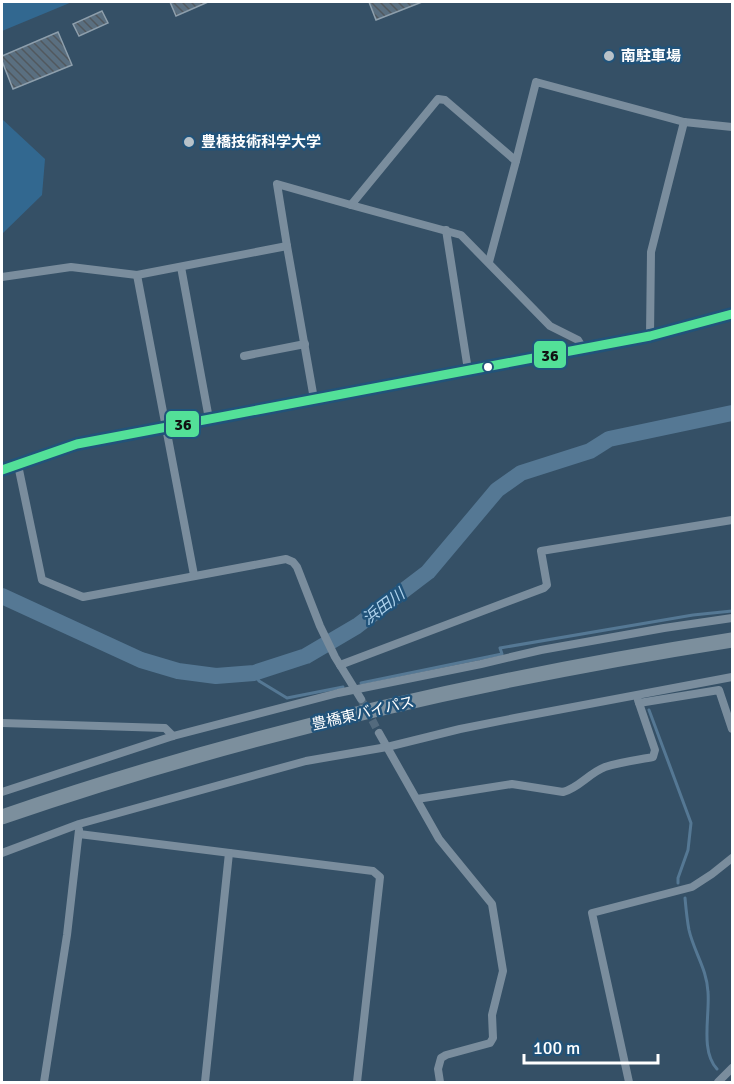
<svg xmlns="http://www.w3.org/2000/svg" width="734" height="1084" viewBox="0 0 734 1084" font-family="Signika,'Noto Sans JP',sans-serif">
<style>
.grass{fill:#326890}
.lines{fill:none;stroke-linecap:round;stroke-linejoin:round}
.stream{stroke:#557894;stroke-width:3}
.river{stroke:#557894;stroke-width:16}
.building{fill:url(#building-back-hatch);stroke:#8e9fac;stroke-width:1.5}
.street-tunnel{stroke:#536a7d;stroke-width:8;stroke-dasharray:8 4;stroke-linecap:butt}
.street{stroke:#7a8d9d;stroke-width:8}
.highway{stroke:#7c8f9d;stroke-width:15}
.bus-1-casing{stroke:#21537a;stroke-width:14}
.bus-1{stroke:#53e098;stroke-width:9}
.poi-dot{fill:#b8c2c9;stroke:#21537a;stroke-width:2}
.bus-dot{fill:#fff;stroke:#21537a;stroke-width:2}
.labels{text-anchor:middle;stroke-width:5;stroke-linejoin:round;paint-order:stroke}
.poi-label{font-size:15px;font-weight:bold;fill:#fff;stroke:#21537a;text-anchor:start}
.street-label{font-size:15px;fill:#fff;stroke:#21537a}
.water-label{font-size:16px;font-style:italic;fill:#afd3ed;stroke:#21537a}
.line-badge{stroke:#21537a;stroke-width:2}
.pale-badge-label{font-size:16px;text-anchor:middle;font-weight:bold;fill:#111}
</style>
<defs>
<pattern id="building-back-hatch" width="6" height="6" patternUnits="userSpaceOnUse" patternTransform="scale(1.5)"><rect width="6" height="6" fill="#5a6f80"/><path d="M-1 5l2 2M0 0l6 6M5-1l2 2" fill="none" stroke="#51585e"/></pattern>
</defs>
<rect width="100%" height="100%" fill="#355066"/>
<g class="grass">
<path d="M 2,2 L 72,2 L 2,31 Z"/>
<path d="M 2,119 L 45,159 L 42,195 L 2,234 Z"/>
</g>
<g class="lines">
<g class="stream">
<path d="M 254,673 L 259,681 L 287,698 L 343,687"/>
<path d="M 361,683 L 502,654 L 500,648 L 693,615 L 732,611"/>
<path d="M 649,710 L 691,823 L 688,850 L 678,878 L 678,883"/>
<path d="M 685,898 C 686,909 687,920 689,930 C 694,952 707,969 708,992 C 710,1015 700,1051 717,1069"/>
</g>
<path class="river" d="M 2,596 L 141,660 L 178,671 L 216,676 L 254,673 L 306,656 L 357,626 L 428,572 L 497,490 L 521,473 L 590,451 L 609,439 L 732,413"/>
</g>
<g class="building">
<path d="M 170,2 L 208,2 L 176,16 Z"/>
<path d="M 369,2 L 422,2 L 376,20 Z"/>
<path d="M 102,11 L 108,23 L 79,36 L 73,24 Z"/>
<path d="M 58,32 L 72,65 L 13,89 L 2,61 L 2,56 Z"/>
</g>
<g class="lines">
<path class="street-tunnel" d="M 361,699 L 379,733"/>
<g class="street">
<path d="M 351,205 L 461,235 L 550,326 L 578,340 L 583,348"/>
<path d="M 446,230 L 468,370"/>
<path d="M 287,246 L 314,399"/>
<path d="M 489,262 L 516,161"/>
<path d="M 181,267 L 209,419"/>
<path d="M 137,275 L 194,575"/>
<path d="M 2,277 L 71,267 L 137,275 L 287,246 L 277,184 L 351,205 L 438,99 L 445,100 L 516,161 L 536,82 L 684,122 L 732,127"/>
<path d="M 650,336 L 651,252 L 684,122"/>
<path d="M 244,356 L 305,344"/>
<path d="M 18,465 L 42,580 L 83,597 L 286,559 L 293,562 L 297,567 L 320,626 L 335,657 L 361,699"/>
<path d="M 2,470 L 77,444 L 650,336 L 732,314"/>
<path d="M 340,665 L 544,588 L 547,585 L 541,551 L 732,520"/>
<path d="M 638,700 L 639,703 L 719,690 L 732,729"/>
<path d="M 2,723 L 165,728 L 173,736"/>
<path d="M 379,733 L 439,839 L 492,904 L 503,971 L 492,1015 L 493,1038 L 490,1043 L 446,1055 L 441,1058 L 438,1069 L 440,1082"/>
<path d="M 2,792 L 173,736 L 338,693 L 481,664 L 541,650 L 664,628 L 732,618"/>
<path d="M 417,799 L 512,784 L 563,792 C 579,788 589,773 605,767 C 620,762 637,760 653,757 L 655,750 L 639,703"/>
<path d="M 79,834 L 373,871 L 380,877 L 357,1082"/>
<path d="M 2,853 L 79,824 L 306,761 L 387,747 L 460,729 L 515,718 L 732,677"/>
<path d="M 44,1082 L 67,935 L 79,830"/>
<path d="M 205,1082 L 229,853"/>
<path d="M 629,1082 L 592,913 L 692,887 L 712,874 L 732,858"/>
<path d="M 718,1082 L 732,1068"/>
</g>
<path class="highway" d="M 2,817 C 239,735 485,679 732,640"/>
<g class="bus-1-casing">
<path id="bus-1" d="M 2,470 L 77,444 L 650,336 L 732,314"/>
</g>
<use href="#bus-1" class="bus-1"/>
</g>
<g class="poi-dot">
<circle cx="609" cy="56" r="6"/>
<circle cx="189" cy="142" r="6"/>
</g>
<circle class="bus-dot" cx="488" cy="367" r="5"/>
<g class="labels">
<g class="poi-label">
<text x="621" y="61">南駐車場</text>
<text x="201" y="147">豊橋技術科学大学</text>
</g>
<g class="street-label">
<text transform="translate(363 713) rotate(-13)" y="5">豊橋東バイパス</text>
</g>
<g class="water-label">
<text transform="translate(383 606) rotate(-37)" y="6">浜田川</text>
</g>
</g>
<g class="line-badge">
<rect x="533" y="340" width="34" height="29" rx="6" fill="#53e098"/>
<rect x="165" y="410" width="35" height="28" rx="6" fill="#53e098"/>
</g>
<g class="pale-badge-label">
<text x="550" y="361">36</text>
<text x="183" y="430">36</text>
</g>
<rect width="734" height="1084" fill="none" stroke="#ffffff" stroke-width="6"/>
<path d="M524 1054v9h134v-9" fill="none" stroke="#ffffff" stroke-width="3"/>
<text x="533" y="1054" font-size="18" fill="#ffffff" stroke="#21537a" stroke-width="4.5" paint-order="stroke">100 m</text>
</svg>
